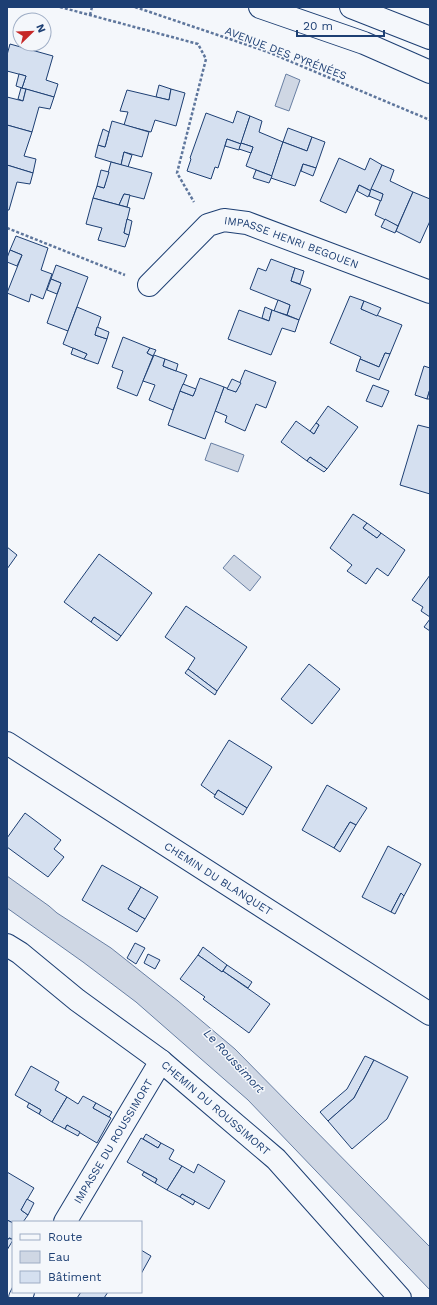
<svg xmlns="http://www.w3.org/2000/svg" width="437" height="1305" viewBox="0 0 437 1305" font-family="'Work Sans',sans-serif">
<style>
.water{fill:#cfd7e4;stroke:#687fa3}
.building{fill:#d5e0f0;stroke:#1d3f73}
.lines{fill:none;stroke-linecap:round;stroke-linejoin:round}
.street-casing{stroke:#1d3f73;stroke-width:24}
.secondary-casing{stroke:#1d3f73;stroke-width:24}
.path{stroke:#5e769c;stroke-width:2.5;stroke-dasharray:3 2;stroke-linecap:butt}
.street{stroke:#f4f7fb;stroke-width:22}
.secondary{stroke:#f4f7fb;stroke-width:22}
.labels{text-anchor:middle;stroke-width:3;stroke-linejoin:round;paint-order:stroke}
.street-label{font-size:11px;fill:#1d3f73;stroke:#f4f7fb}
.water-label{font-size:12px;font-style:italic;fill:#1d3f73;stroke:#f4f7fb}
</style>
<rect width="100%" height="100%" fill="#f4f7fb"/>
<g class="water">
<path d="M 286,74 L 300,80 L 289,111 L 275,106 Z"/>
<path d="M 211,443 L 244,455 L 238,472 L 205,460 Z"/>
<path d="M 234,555 L 261,577 L 250,591 L 223,568 Z"/>
<path d="M 7,876 L 49,906 L 57,913 L 111,948 L 178,1001 L 235,1049 L 430,1247 L 430,1290 L 248,1100 L 136,1002 L 83,962 L 7,908 Z"/>
</g>
<g class="building">
<path d="M 10,44 L 53,56 L 46,80 L 58,84 L 54,97 L 22,88 L 26,76 L 7,71 L 7,55 Z"/>
<path d="M 19,74 L 26,76 L 22,88 L 16,86 Z"/>
<path d="M 159,85 L 171,89 L 169,100 L 156,97 Z"/>
<path d="M 21,88 L 26,89 L 23,101 L 18,99 Z"/>
<path d="M 26,89 L 54,97 L 50,109 L 39,107 L 32,132 L 7,125 L 7,97 L 23,101 Z"/>
<path d="M 171,89 L 185,93 L 176,126 L 155,120 L 151,132 L 124,125 L 128,112 L 120,111 L 127,90 L 169,100 Z"/>
<path d="M 237,111 L 250,116 L 241,144 L 227,139 L 218,168 L 215,167 L 211,179 L 187,171 L 191,159 L 190,158 L 206,113 L 233,123 Z"/>
<path d="M 250,116 L 262,121 L 259,132 L 283,142 L 272,176 L 246,166 L 253,147 L 241,143 Z"/>
<path d="M 112,121 L 149,132 L 142,157 L 124,152 L 121,165 L 95,157 L 98,145 L 105,147 Z"/>
<path d="M 7,125 L 32,132 L 24,156 L 36,159 L 33,173 L 7,165 Z"/>
<path d="M 288,128 L 312,137 L 307,151 L 283,142 Z"/>
<path d="M 103,129 L 109,132 L 105,147 L 98,145 Z"/>
<path d="M 312,137 L 325,142 L 316,168 L 303,164 L 295,186 L 271,178 L 283,142 L 307,151 Z"/>
<path d="M 227,139 L 241,144 L 239,150 L 225,146 Z"/>
<path d="M 241,143 L 253,147 L 251,153 L 239,149 Z"/>
<path d="M 124,152 L 132,155 L 128,167 L 121,165 Z"/>
<path d="M 339,158 L 365,170 L 370,158 L 382,165 L 371,191 L 359,185 L 346,213 L 320,201 Z"/>
<path d="M 111,162 L 152,173 L 144,199 L 124,194 L 119,205 L 93,198 L 97,186 L 104,188 Z"/>
<path d="M 303,164 L 316,168 L 313,176 L 301,171 Z"/>
<path d="M 7,165 L 33,173 L 30,184 L 17,182 L 9,210 L 7,210 Z"/>
<path d="M 382,165 L 394,170 L 390,181 L 413,192 L 398,226 L 375,215 L 383,194 L 371,189 Z"/>
<path d="M 101,170 L 109,172 L 104,188 L 97,186 Z"/>
<path d="M 256,170 L 272,176 L 269,183 L 253,178 Z"/>
<path d="M 359,185 L 371,191 L 368,197 L 357,191 Z"/>
<path d="M 371,189 L 383,194 L 381,201 L 369,196 Z"/>
<path d="M 413,192 L 430,199 L 430,221 L 420,243 L 396,231 Z"/>
<path d="M 124,194 L 130,195 L 127,207 L 119,205 Z"/>
<path d="M 93,198 L 130,208 L 124,233 L 129,235 L 125,247 L 98,240 L 102,228 L 86,224 Z"/>
<path d="M 127,219 L 132,221 L 129,235 L 124,233 Z"/>
<path d="M 385,219 L 398,226 L 395,233 L 381,227 Z"/>
<path d="M 16,236 L 48,248 L 41,270 L 52,274 L 43,299 L 31,294 L 29,302 L 7,293 L 22,255 L 10,250 Z"/>
<path d="M 10,250 L 22,255 L 17,266 L 7,262 L 7,258 Z"/>
<path d="M 271,259 L 295,268 L 291,281 L 311,289 L 299,320 L 287,315 L 290,305 L 250,289 L 258,268 L 266,271 Z"/>
<path d="M 56,265 L 88,277 L 68,331 L 47,323 L 61,283 L 51,279 Z"/>
<path d="M 295,268 L 304,271 L 300,284 L 291,281 Z"/>
<path d="M 51,279 L 61,283 L 57,294 L 47,290 Z"/>
<path d="M 350,296 L 364,301 L 361,309 L 402,325 L 390,354 L 385,353 L 379,367 L 360,359 L 361,357 L 330,343 Z"/>
<path d="M 278,300 L 290,305 L 287,315 L 274,311 Z"/>
<path d="M 364,301 L 381,308 L 377,316 L 361,309 Z"/>
<path d="M 77,307 L 101,317 L 95,335 L 107,339 L 98,364 L 84,359 L 87,354 L 63,344 Z"/>
<path d="M 265,307 L 272,310 L 269,321 L 262,318 Z"/>
<path d="M 239,310 L 269,321 L 272,310 L 299,320 L 295,332 L 282,328 L 271,355 L 228,339 Z"/>
<path d="M 97,327 L 109,332 L 107,339 L 95,335 Z"/>
<path d="M 123,337 L 150,348 L 147,353 L 153,356 L 137,396 L 117,388 L 123,371 L 112,367 Z"/>
<path d="M 73,348 L 87,354 L 84,359 L 71,354 Z"/>
<path d="M 150,348 L 156,350 L 153,356 L 147,353 Z"/>
<path d="M 385,353 L 390,354 L 379,380 L 356,371 L 360,359 L 379,367 Z"/>
<path d="M 154,355 L 165,359 L 163,366 L 187,375 L 173,410 L 149,400 L 155,385 L 143,381 Z"/>
<path d="M 165,359 L 178,364 L 176,371 L 163,366 Z"/>
<path d="M 424,366 L 430,368 L 430,389 L 427,399 L 415,395 Z"/>
<path d="M 245,370 L 276,382 L 266,408 L 256,404 L 245,431 L 225,422 L 227,416 L 215,411 L 224,387 L 236,392 Z"/>
<path d="M 200,378 L 224,387 L 205,439 L 168,425 L 180,391 L 193,396 Z"/>
<path d="M 232,379 L 241,383 L 236,392 L 227,389 Z"/>
<path d="M 183,384 L 196,389 L 193,396 L 180,391 Z"/>
<path d="M 373,385 L 389,391 L 382,407 L 366,401 Z"/>
<path d="M 430,389 L 430,399 L 427,399 Z"/>
<path d="M 328,406 L 358,427 L 327,469 L 310,457 L 307,461 L 281,442 L 296,421 L 314,434 L 319,425 L 316,423 Z"/>
<path d="M 316,423 L 319,425 L 314,434 L 310,431 Z"/>
<path d="M 418,425 L 430,428 L 430,494 L 400,485 Z"/>
<path d="M 310,457 L 327,469 L 324,472 L 307,461 Z"/>
<path d="M 353,514 L 367,523 L 363,528 L 377,538 L 381,533 L 405,550 L 388,576 L 377,568 L 366,584 L 347,571 L 352,565 L 330,548 Z"/>
<path d="M 367,523 L 381,533 L 377,538 L 363,528 Z"/>
<path d="M 7,547 L 17,555 L 7,569 Z"/>
<path d="M 99,554 L 152,593 L 121,636 L 94,617 L 91,622 L 64,602 Z"/>
<path d="M 430,575 L 430,617 L 421,611 L 423,607 L 412,600 Z"/>
<path d="M 186,606 L 247,647 L 217,691 L 188,669 L 195,658 L 165,637 Z"/>
<path d="M 94,617 L 121,636 L 117,641 L 91,622 Z"/>
<path d="M 430,619 L 430,631 L 424,627 Z"/>
<path d="M 309,664 L 340,689 L 312,724 L 281,699 Z"/>
<path d="M 188,669 L 217,691 L 215,695 L 185,673 Z"/>
<path d="M 229,740 L 272,767 L 247,808 L 218,790 L 215,795 L 201,785 Z"/>
<path d="M 327,785 L 367,808 L 356,825 L 350,822 L 334,848 L 302,830 Z"/>
<path d="M 218,790 L 247,808 L 243,815 L 214,797 Z"/>
<path d="M 25,813 L 61,840 L 54,849 L 64,857 L 48,877 L 7,847 L 7,838 Z"/>
<path d="M 350,822 L 356,825 L 340,852 L 334,848 Z"/>
<path d="M 388,846 L 421,864 L 404,896 L 401,893 L 391,912 L 362,897 Z"/>
<path d="M 102,865 L 141,887 L 128,909 L 145,919 L 137,932 L 82,900 Z"/>
<path d="M 141,887 L 158,897 L 145,919 L 128,909 Z"/>
<path d="M 401,893 L 404,896 L 395,914 L 391,912 Z"/>
<path d="M 135,943 L 145,948 L 136,964 L 127,958 Z"/>
<path d="M 203,947 L 227,965 L 222,972 L 198,955 Z"/>
<path d="M 148,954 L 160,960 L 155,969 L 144,963 Z"/>
<path d="M 198,955 L 222,972 L 223,971 L 270,1004 L 249,1033 L 203,999 L 205,997 L 180,979 Z"/>
<path d="M 227,965 L 252,982 L 248,988 L 223,971 Z"/>
<path d="M 365,1056 L 374,1060 L 354,1098 L 328,1121 L 320,1112 L 347,1089 Z"/>
<path d="M 374,1060 L 408,1077 L 387,1119 L 352,1149 L 328,1121 L 354,1098 Z"/>
<path d="M 31,1066 L 59,1082 L 55,1090 L 67,1097 L 52,1122 L 39,1114 L 41,1110 L 15,1095 Z"/>
<path d="M 83,1096 L 96,1103 L 93,1108 L 111,1118 L 97,1143 L 67,1125 L 65,1129 L 52,1122 L 67,1097 L 78,1104 Z"/>
<path d="M 29,1103 L 41,1110 L 39,1114 L 27,1107 Z"/>
<path d="M 96,1103 L 112,1112 L 109,1117 L 93,1108 Z"/>
<path d="M 67,1125 L 80,1132 L 78,1136 L 65,1129 Z"/>
<path d="M 146,1134 L 161,1143 L 158,1148 L 143,1139 Z"/>
<path d="M 141,1138 L 158,1148 L 161,1143 L 174,1150 L 169,1159 L 182,1166 L 167,1190 L 155,1183 L 157,1179 L 127,1162 Z"/>
<path d="M 198,1164 L 225,1181 L 209,1209 L 182,1194 L 180,1197 L 167,1190 L 182,1166 L 194,1173 Z"/>
<path d="M 7,1172 L 34,1188 L 21,1210 L 28,1215 L 23,1222 L 13,1222 L 13,1223 L 7,1220 Z"/>
<path d="M 144,1172 L 157,1179 L 155,1183 L 142,1175 Z"/>
<path d="M 182,1194 L 195,1201 L 193,1205 L 180,1197 Z"/>
<path d="M 27,1199 L 34,1203 L 28,1215 L 21,1210 Z"/>
<path d="M 7,1220 L 13,1223 L 13,1239 L 9,1238 L 7,1241 Z"/>
<path d="M 9,1238 L 13,1240 L 7,1250 L 7,1241 Z"/>
<path d="M 141,1250 L 151,1256 L 141,1274 Z"/>
<path d="M 81,1292 L 108,1292 L 104,1298 L 77,1298 Z"/>
</g>
<g class="lines">
<g class="street-casing">
<g id="street">
<path id="s1" d="M 149,285 L 208,225 L 224,220 L 247,223 L 430,292"/>
<path id="s2" d="M 7,743 L 430,1014"/>
<path id="s3" d="M 7,945 L 20,953 L 77,1000 L 161,1061 L 276,1159 L 400,1298"/>
<path id="s4" d="M 65,1222 L 161,1061"/>
<path d="M 20,1298 L 23,1292"/>
</g>
</g>
<g class="secondary-casing">
<g id="secondary">
<path d="M 260,7 L 364,43 L 430,72"/>
<path d="M 351,7 L 430,38"/>
</g>
</g>
<g class="path">
<path d="M 60,7 L 198,44 L 206,59 L 177,173 L 194,202"/>
<path d="M 135,7 L 268,52 L 430,120"/>
<path d="M 90,15 L 92,7"/>
<path d="M 7,228 L 125,275"/>
</g>
<use href="#street" class="street"/>
<use href="#secondary" class="secondary"/>
</g>
<g class="labels">
<g class="street-label">
<text transform="translate(286 53) rotate(21)" y="4">AVENUE DES PYRÉNÉES</text>
<text dy="4" stroke="none"><textPath href="#s1" startOffset="172">IMPASSE HENRI BEGOUEN</textPath></text>
<text dy="4" stroke="none"><textPath href="#s2" startOffset="251">CHEMIN DU BLANQUET</textPath></text>
<text dy="4" stroke="none"><textPath href="#s3" startOffset="265">CHEMIN DU ROUSSIMORT</textPath></text>
<text dy="4" stroke="none"><textPath href="#s4" startOffset="94">IMPASSE DU ROUSSIMORT</textPath></text>
</g>
<g class="water-label">
<text transform="translate(234 1061) rotate(47)" y="4">Le Roussimort</text>
</g>
</g>
<rect width="437" height="1305" fill="none" stroke="#1d3f73" stroke-width="16"/>
<rect x="12" y="1221" width="130" height="72" fill="#f4f7fb" stroke="#9eadc5"/>
<rect x="20" y="1234" width="20" height="6" fill="#f4f7fb" stroke="#9eadc5"/>
<text x="48" y="1241" font-size="12" fill="#1d3f73">Route</text>
<rect x="20" y="1251" width="20" height="12" fill="#cfd7e4" stroke="#9eadc5"/>
<text x="48" y="1261" font-size="12" fill="#1d3f73">Eau</text>
<rect x="20" y="1271" width="20" height="12" fill="#d5e0f0" stroke="#9eadc5"/>
<text x="48" y="1281" font-size="12" fill="#1d3f73">Bâtiment</text>
<g transform="translate(32 32) rotate(67)"><circle r="19" fill="#f4f7fb" stroke="#9eadc5"/>
<path d="M0-3L7 15L0 10L-7 15Z" fill="#c62828"/>
<text y="-6" font-size="11" font-weight="bold" text-anchor="middle" fill="#1d3f73">N</text>
</g>
<path d="M297 30v6h87v-6" fill="none" stroke="#1d3f73" stroke-width="2"/>
<text x="303" y="30" font-size="12" fill="#1d3f73" stroke="#f4f7fb" stroke-width="3" paint-order="stroke">20 m</text>
</svg>
